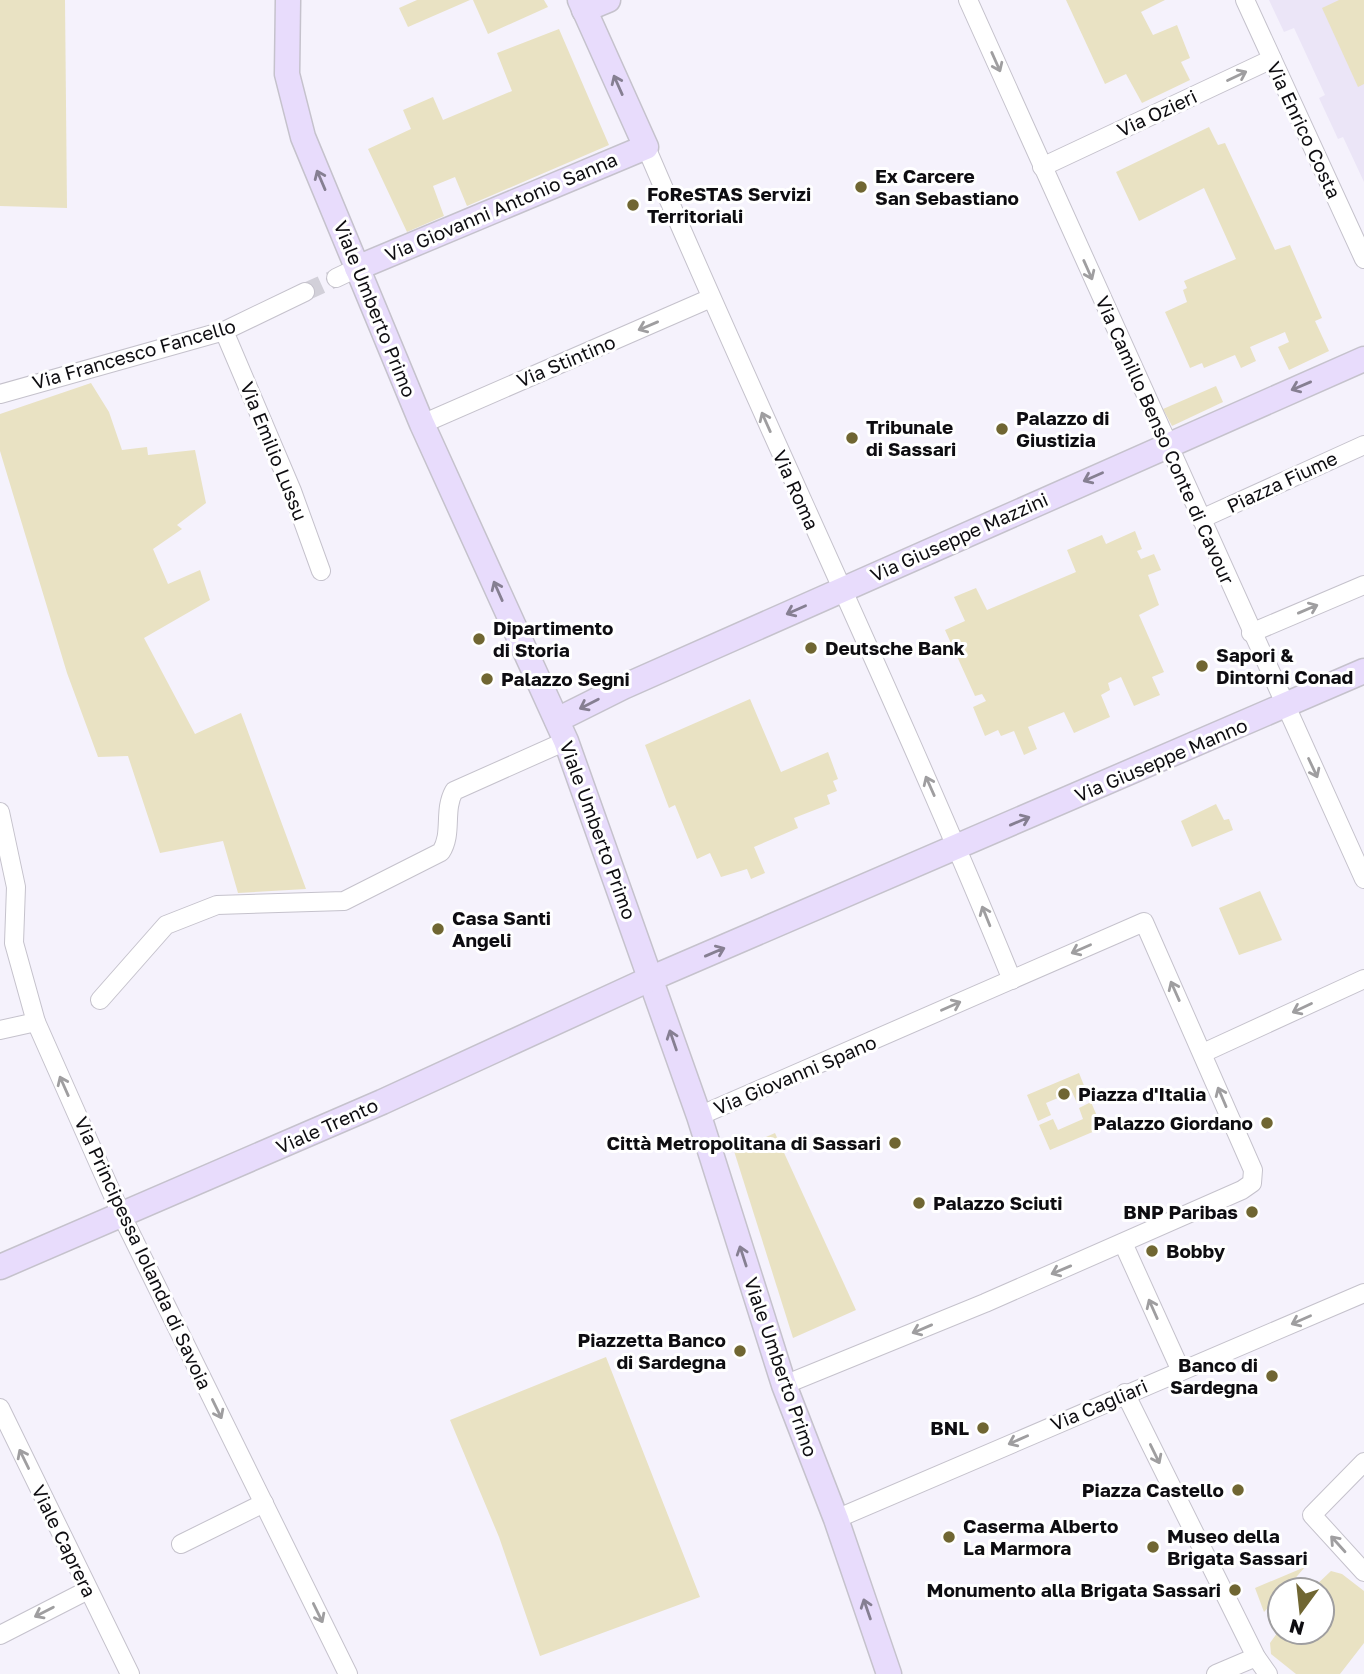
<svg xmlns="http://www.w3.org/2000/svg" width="1364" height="1674" viewBox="0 0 1364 1674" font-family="'Golos Text',sans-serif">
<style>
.built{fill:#ebe5f7}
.green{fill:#e9e2c3}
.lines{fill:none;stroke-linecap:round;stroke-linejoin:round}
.street-tunnel{stroke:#d2d0d9;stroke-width:18;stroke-dasharray:18 9;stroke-linecap:butt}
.street-casing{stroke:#c5c2cc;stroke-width:20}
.secondary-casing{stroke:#c5c2cc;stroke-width:27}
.street{stroke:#fff;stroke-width:18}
.secondary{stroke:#e8dcfc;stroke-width:24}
.oneway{stroke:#9f9ea0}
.oneway2{stroke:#867f92}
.poi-dot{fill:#706632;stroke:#fff;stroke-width:2.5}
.labels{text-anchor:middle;stroke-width:6;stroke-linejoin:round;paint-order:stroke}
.street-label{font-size:19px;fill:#0e0d11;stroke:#fff}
.poi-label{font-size:19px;font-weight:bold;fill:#0e0d11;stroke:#fff;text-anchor:start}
</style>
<rect width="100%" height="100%" fill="#f5f2fc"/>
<path class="built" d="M 1269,0 L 1364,0 L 1364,182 L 1343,137 L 1338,139 L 1319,98 L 1325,95 L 1294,28 L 1284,32 Z"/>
<g class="green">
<path d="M 0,0 L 65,0 L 67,208 L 0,206 Z"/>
<path d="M 417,0 L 470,0 L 408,27 L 399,8 Z"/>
<path d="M 473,0 L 544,0 L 548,7 L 488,34 Z"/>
<path d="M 1066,0 L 1165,0 L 1141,12 L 1153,35 L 1177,25 L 1190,58 L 1181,62 L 1190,80 L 1142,103 L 1126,74 L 1105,84 Z"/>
<path d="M 1339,0 L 1364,0 L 1364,84 L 1358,87 L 1322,8 Z"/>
<path d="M 559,29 L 609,145 L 467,206 L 455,177 L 433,186 L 444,216 L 407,232 L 368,149 L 411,129 L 403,110 L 433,97 L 443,120 L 512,91 L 497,53 Z"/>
<path d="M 1209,127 L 1218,145 L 1225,143 L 1275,250 L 1290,245 L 1322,318 L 1315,321 L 1329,351 L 1289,370 L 1278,347 L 1289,342 L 1285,332 L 1250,347 L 1256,361 L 1241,368 L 1235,355 L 1204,368 L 1202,363 L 1190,368 L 1165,312 L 1187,302 L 1183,290 L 1187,288 L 1184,281 L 1236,259 L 1204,188 L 1139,221 L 1116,172 Z"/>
<path d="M 91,383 L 109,412 L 122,450 L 147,447 L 148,455 L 195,450 L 206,503 L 177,525 L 182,529 L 153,549 L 168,584 L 200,570 L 210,600 L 144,638 L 195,734 L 241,713 L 306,889 L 238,893 L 223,841 L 160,853 L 128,756 L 98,757 L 67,673 L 0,451 L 0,414 Z"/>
<path d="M 1216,386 L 1223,402 L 1172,426 L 1163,409 Z"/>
<path d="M 1135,531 L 1142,549 L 1137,551 L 1141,559 L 1154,554 L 1161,570 L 1148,575 L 1159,605 L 1139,615 L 1164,672 L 1152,677 L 1160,695 L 1134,706 L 1121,677 L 1108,683 L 1110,690 L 1101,695 L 1110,717 L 1074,733 L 1064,712 L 1028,727 L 1037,749 L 1024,755 L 1014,731 L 1001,736 L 998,730 L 985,736 L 973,707 L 986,701 L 982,694 L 975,696 L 945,630 L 965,621 L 954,597 L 976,588 L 987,610 L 1076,572 L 1067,550 L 1102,535 L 1106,544 Z"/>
<path d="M 750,699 L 781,772 L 828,752 L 838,779 L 833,781 L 837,791 L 827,795 L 830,804 L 794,818 L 798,828 L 754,847 L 765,873 L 751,879 L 747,869 L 721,877 L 710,853 L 697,859 L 675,805 L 669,808 L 645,745 Z"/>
<path d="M 1216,804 L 1224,820 L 1229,819 L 1233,830 L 1192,847 L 1181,821 Z"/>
<path d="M 1260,891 L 1282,940 L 1239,955 L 1219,908 Z"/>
<path d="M 1079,1073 L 1089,1098 L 1077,1103 L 1072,1092 L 1046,1103 L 1051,1115 L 1038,1121 L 1027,1095 Z"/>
<path d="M 1091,1102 L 1102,1128 L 1050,1150 L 1039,1125 L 1053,1119 L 1058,1130 L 1083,1119 L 1079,1108 Z"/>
<path d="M 775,1133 L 856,1310 L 793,1338 L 734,1151 Z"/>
<path d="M 606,1357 L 700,1597 L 540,1656 L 499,1537 L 450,1420 Z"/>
<path d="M 1305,1567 L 1285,1590 L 1280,1590 L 1280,1595 L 1264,1612 L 1255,1588 Z"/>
<path d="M 1331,1571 L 1342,1574 L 1364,1591 L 1364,1643 L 1340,1674 L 1296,1674 L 1271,1654 L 1270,1643 L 1280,1629 L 1280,1632 L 1322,1632 L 1322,1590 L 1311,1590 Z"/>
</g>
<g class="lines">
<path class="street-tunnel" d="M 305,292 L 336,278"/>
<g class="street-casing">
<g id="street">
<path d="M 968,0 L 1364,879"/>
<path d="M 1245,0 L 1364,259"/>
<path d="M 646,147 C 765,426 897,699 1012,980"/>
<path d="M 1042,167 L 1272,59"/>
<path d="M 336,278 L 357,268"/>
<path d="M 224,331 L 292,491 L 321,571"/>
<path d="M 0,394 L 224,331 L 305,292"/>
<path d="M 422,424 L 711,298"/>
<path d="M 1201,519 L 1364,445"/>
<path d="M 1251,633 L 1364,585"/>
<path d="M 0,812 L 16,887 L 14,943 L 36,1022 L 122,1216 L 348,1674"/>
<path d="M 100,1000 L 166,925 L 217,905 L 344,901 L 441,852 C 453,833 443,811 454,791 L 566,741"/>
<path d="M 0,1030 L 36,1022"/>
<path d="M 1203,1053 L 1364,979"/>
<path d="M 699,1116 L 1144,922 L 1253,1170 L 1252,1183 L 1242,1190 L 985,1303 L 784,1385"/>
<path d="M 1123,1243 L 1181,1371"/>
<path d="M 1125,1393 L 1256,1657 L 1268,1674"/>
<path d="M 0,1408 L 130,1674"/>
<path d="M 1364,1462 L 1312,1515 L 1364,1572"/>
<path d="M 836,1519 L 1364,1293"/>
<path d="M 181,1544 L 264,1503"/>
<path d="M 0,1635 L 88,1590"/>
<path d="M 1216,1674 L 1256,1657"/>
</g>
</g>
<g class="secondary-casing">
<g id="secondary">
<path d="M 288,0 L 287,74 L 303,137 L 422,424 L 566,741 L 699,1116 L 784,1385 L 836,1519 L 889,1674"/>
<path d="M 584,10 L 608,0"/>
<path d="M 357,268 L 646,147 L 580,0"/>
<path d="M 557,720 L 623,687 L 1364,359"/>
<path d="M 0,1267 L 382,1102 L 652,978 L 1364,671"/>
</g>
</g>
<use href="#street" class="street"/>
<use href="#secondary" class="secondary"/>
</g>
<defs><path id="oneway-shaft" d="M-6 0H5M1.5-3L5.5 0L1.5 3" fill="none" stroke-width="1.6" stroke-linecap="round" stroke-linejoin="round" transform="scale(1.75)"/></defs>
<g class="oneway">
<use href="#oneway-shaft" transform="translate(996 62) rotate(66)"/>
<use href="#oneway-shaft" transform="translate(1237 76) rotate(-25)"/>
<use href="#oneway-shaft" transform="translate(1088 270) rotate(66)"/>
<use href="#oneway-shaft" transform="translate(648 326) rotate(157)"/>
<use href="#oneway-shaft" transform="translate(766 422) rotate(-114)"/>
<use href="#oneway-shaft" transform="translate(1308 609) rotate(-23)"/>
<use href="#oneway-shaft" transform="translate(1313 768) rotate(65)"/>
<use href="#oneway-shaft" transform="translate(930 786) rotate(-114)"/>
<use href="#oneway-shaft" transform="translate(986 916) rotate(-112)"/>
<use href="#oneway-shaft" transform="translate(1081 949) rotate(156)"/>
<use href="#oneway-shaft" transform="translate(1175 991) rotate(-114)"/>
<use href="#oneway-shaft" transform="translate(951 1006) rotate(-24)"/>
<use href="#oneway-shaft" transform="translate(1302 1008) rotate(155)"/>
<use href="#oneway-shaft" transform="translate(64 1086) rotate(-114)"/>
<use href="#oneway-shaft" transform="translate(1222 1097) rotate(-113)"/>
<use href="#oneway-shaft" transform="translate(1061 1270) rotate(157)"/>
<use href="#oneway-shaft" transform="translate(1153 1309) rotate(-114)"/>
<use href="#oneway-shaft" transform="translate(1301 1320) rotate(156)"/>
<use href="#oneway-shaft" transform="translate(922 1329) rotate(157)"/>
<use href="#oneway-shaft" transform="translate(217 1409) rotate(64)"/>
<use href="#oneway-shaft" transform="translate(1018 1440) rotate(156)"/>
<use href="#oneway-shaft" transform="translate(1155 1454) rotate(64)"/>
<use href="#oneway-shaft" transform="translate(24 1459) rotate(-116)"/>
<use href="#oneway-shaft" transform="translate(1338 1544) rotate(-132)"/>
<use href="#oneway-shaft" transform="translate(44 1612) rotate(153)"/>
<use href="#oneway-shaft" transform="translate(318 1613) rotate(64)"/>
</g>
<g class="oneway2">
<use href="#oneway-shaft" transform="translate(618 85) rotate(-114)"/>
<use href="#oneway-shaft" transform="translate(321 180) rotate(-113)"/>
<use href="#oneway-shaft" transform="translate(1301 386) rotate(157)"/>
<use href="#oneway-shaft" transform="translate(1093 477) rotate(156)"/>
<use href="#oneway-shaft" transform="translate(498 591) rotate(-114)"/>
<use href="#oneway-shaft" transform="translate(796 610) rotate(156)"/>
<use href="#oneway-shaft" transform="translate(589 704) rotate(153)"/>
<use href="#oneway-shaft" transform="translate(1020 821) rotate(-23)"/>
<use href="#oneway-shaft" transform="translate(715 952) rotate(-23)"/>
<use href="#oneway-shaft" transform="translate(673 1040) rotate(-109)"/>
<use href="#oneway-shaft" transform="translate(743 1256) rotate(-108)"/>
<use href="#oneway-shaft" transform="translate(867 1609) rotate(-109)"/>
</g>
<g class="poi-dot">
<circle cx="861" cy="187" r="7"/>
<circle cx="633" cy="205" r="7"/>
<circle cx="1002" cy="429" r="7"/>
<circle cx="852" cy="438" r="7"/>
<circle cx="479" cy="639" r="7"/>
<circle cx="811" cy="648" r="7"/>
<circle cx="1202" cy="666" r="7"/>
<circle cx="487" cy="679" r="7"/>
<circle cx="438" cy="929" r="7"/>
<circle cx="1064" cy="1094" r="7"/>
<circle cx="1267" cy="1123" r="7"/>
<circle cx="895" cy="1143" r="7"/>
<circle cx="919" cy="1203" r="7"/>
<circle cx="1252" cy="1212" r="7"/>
<circle cx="1152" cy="1251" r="7"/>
<circle cx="740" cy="1351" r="7"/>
<circle cx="1272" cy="1376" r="7"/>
<circle cx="983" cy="1428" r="7"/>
<circle cx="1238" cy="1490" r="7"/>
<circle cx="949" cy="1537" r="7"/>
<circle cx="1153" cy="1547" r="7"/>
<circle cx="1235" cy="1590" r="7"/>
</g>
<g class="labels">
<g class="street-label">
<text transform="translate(1157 113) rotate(-25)" y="7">Via Ozieri</text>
<text transform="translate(1304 130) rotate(65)" y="7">Via Enrico Costa</text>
<text transform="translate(501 207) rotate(-23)" y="7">Via Giovanni Antonio Sanna</text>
<text transform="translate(375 309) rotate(68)" y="7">Viale Umberto Primo</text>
<text transform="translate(134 354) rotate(-16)" y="7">Via Francesco Fancello</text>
<text transform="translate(566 361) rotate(-23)" y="7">Via Stintino</text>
<text transform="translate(1165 440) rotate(66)" y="7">Via Camillo Benso Conte di Cavour</text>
<text transform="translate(274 451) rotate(68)" y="7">Via Emilio Lussu</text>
<text transform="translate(1282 482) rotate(-25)" y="7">Piazza Fiume</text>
<text transform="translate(796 490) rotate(66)" y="7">Via Roma</text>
<text transform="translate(959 537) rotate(-24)" y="7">Via Giuseppe Mazzini</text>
<text transform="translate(1161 760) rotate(-23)" y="7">Via Giuseppe Manno</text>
<text transform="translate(598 830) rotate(70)" y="7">Viale Umberto Primo</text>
<text transform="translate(795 1075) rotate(-23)" y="7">Via Giovanni Spano</text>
<text transform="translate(327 1126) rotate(-24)" y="7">Viale Trento</text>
<text transform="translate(143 1253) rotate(65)" y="7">Via Principessa Iolanda di Savoia</text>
<text transform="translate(781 1367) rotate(71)" y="7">Viale Umberto Primo</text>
<text transform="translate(1099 1405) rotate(-23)" y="7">Via Cagliari</text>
<text transform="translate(64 1541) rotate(64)" y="7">Viale Caprera</text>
</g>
<g class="poi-label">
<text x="875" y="183">Ex Carcere<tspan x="875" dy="22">San Sebastiano</tspan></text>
<text x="647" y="201">FoReSTAS Servizi<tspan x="647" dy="22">Territoriali</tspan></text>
<text x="1016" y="425">Palazzo di<tspan x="1016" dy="22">Giustizia</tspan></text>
<text x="866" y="434">Tribunale<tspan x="866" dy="22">di Sassari</tspan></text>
<text x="493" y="635">Dipartimento<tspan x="493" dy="22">di Storia</tspan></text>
<text x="825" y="655">Deutsche Bank</text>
<text x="1216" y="662">Sapori &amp;<tspan x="1216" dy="22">Dintorni Conad</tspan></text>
<text x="501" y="686">Palazzo Segni</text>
<text x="452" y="925">Casa Santi<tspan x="452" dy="22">Angeli</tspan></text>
<text x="1078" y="1101">Piazza d'Italia</text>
<text x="1253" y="1130" text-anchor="end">Palazzo Giordano</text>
<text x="881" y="1150" text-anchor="end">Città Metropolitana di Sassari</text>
<text x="933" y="1210">Palazzo Sciuti</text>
<text x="1238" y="1219" text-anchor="end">BNP Paribas</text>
<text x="1166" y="1258">Bobby</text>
<text x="726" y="1347" text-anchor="end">Piazzetta Banco<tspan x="726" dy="22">di Sardegna</tspan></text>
<text x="1258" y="1372" text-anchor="end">Banco di<tspan x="1258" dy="22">Sardegna</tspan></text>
<text x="969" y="1435" text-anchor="end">BNL</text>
<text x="1224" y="1497" text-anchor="end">Piazza Castello</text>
<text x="963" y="1533">Caserma Alberto<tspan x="963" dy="22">La Marmora</tspan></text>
<text x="1167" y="1543">Museo della<tspan x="1167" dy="22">Brigata Sassari</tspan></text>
<text x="1221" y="1597" text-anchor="end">Monumento alla Brigata Sassari</text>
</g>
</g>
<g transform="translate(1301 1611) rotate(195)"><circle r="33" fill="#ffffff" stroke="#9f9ea0" stroke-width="2"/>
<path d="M0-5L12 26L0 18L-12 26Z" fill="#706632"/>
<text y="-10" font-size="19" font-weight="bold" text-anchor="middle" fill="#0e0d11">N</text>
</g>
</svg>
